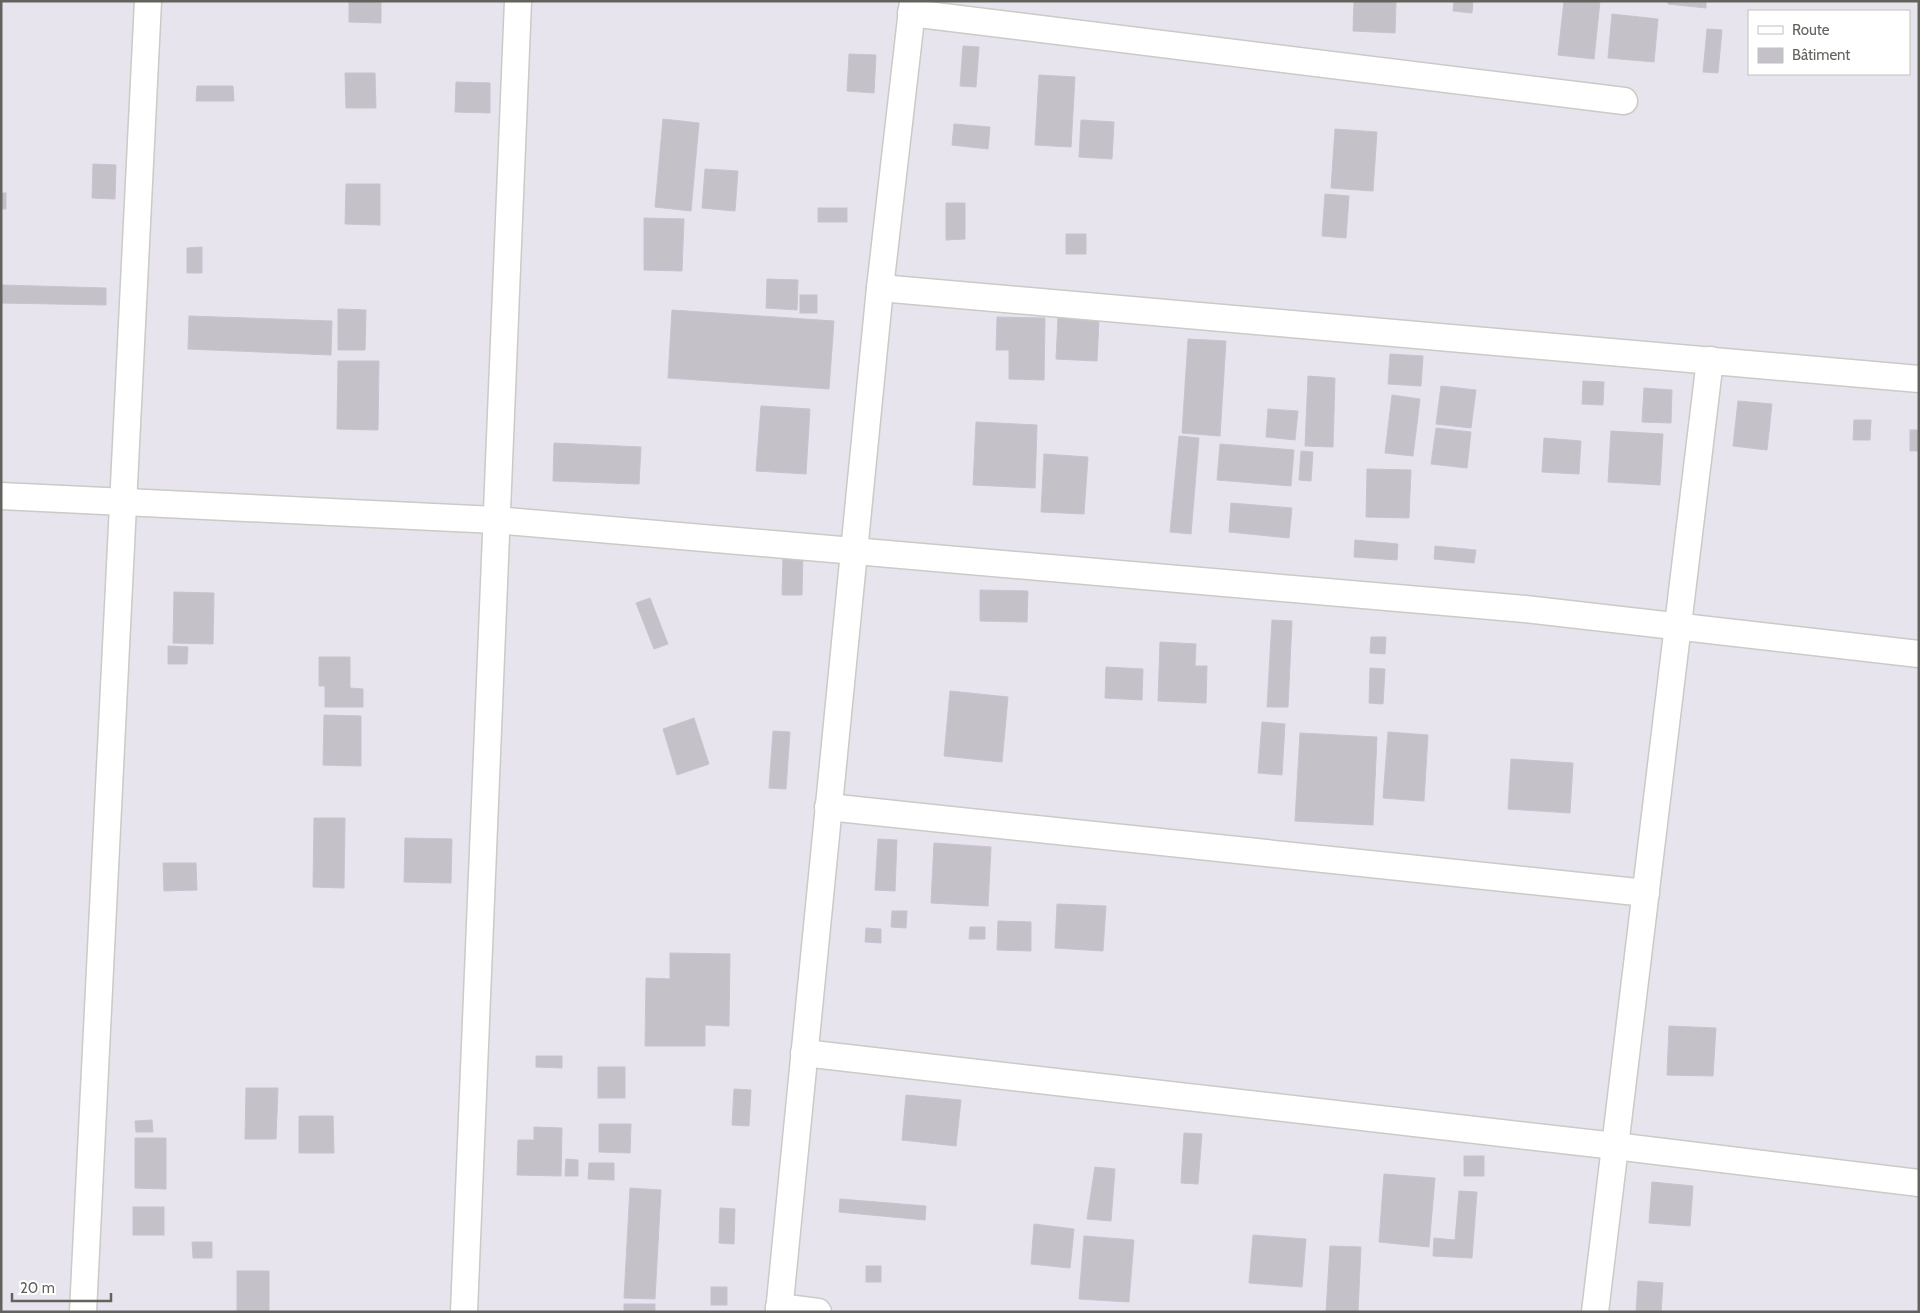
<svg xmlns="http://www.w3.org/2000/svg" width="1920" height="1313" viewBox="0 0 1920 1313" font-family="Cabin,sans-serif">
<style>
.building{fill:#c4c1c9;stroke:#c8c3d1}
.lines{fill:none;stroke-linecap:round;stroke-linejoin:round}
.minor-casing{stroke:#c9cbc6;stroke-width:29}
.minor{stroke:#fff;stroke-width:26}
</style>
<rect width="100%" height="100%" fill="#e8e4ed"/>
<g class="building">
<path d="M 349,1 L 381,1 L 381,23 L 349,22 Z"/>
<path d="M 1354,1 L 1396,1 L 1395,33 L 1353,31 Z"/>
<path d="M 1454,1 L 1473,1 L 1472,13 L 1453,11 Z"/>
<path d="M 1564,1 L 1600,1 L 1594,59 L 1558,55 Z"/>
<path d="M 1668,1 L 1706,1 L 1706,8 L 1668,4 Z"/>
<path d="M 1612,14 L 1658,19 L 1654,62 L 1608,58 Z"/>
<path d="M 1707,29 L 1722,30 L 1718,73 L 1703,72 Z"/>
<path d="M 963,46 L 979,47 L 976,87 L 960,86 Z"/>
<path d="M 849,54 L 876,55 L 874,93 L 847,91 Z"/>
<path d="M 345,73 L 375,73 L 376,108 L 346,108 Z"/>
<path d="M 1039,75 L 1075,77 L 1071,147 L 1035,145 Z"/>
<path d="M 456,82 L 490,83 L 490,113 L 455,112 Z"/>
<path d="M 197,86 L 233,86 L 234,101 L 196,101 Z"/>
<path d="M 663,119 L 699,123 L 691,211 L 655,207 Z"/>
<path d="M 1081,120 L 1114,122 L 1112,159 L 1079,157 Z"/>
<path d="M 954,124 L 990,127 L 988,149 L 952,145 Z"/>
<path d="M 1335,129 L 1377,132 L 1373,191 L 1331,188 Z"/>
<path d="M 93,164 L 116,165 L 115,199 L 92,198 Z"/>
<path d="M 705,169 L 738,171 L 735,211 L 702,208 Z"/>
<path d="M 346,184 L 380,184 L 380,225 L 345,224 Z"/>
<rect x="1" y="193" width="5" height="16"/>
<path d="M 1325,194 L 1349,196 L 1346,238 L 1322,236 Z"/>
<path d="M 946,203 L 965,203 L 965,239 L 946,240 Z"/>
<rect x="818" y="208" width="29" height="14"/>
<path d="M 644,218 L 684,219 L 682,271 L 644,270 Z"/>
<rect x="1066" y="234" width="20" height="20"/>
<path d="M 202,247 L 202,273 L 187,273 L 187,248 Z"/>
<path d="M 767,279 L 798,280 L 797,310 L 766,308 Z"/>
<path d="M 2,285 L 106,288 L 106,305 L 1,303 Z"/>
<rect x="800" y="295" width="17" height="18"/>
<path d="M 338,309 L 366,310 L 365,350 L 338,350 Z"/>
<path d="M 672,310 L 834,321 L 829,389 L 668,378 Z"/>
<path d="M 189,316 L 332,321 L 331,355 L 188,349 Z"/>
<path d="M 997,317 L 1045,318 L 1044,380 L 1009,379 L 1009,350 L 996,350 Z"/>
<path d="M 1058,317 L 1099,319 L 1097,361 L 1056,359 Z"/>
<path d="M 1188,339 L 1226,341 L 1220,436 L 1182,433 Z"/>
<path d="M 1390,354 L 1423,356 L 1421,386 L 1388,384 Z"/>
<path d="M 338,361 L 379,361 L 378,430 L 337,429 Z"/>
<path d="M 1308,376 L 1335,378 L 1333,447 L 1305,446 Z"/>
<path d="M 1583,381 L 1604,382 L 1603,405 L 1582,404 Z"/>
<path d="M 1441,386 L 1476,390 L 1471,428 L 1436,424 Z"/>
<path d="M 1644,388 L 1672,390 L 1671,423 L 1642,422 Z"/>
<path d="M 1392,395 L 1420,399 L 1413,456 L 1385,453 Z"/>
<path d="M 1738,401 L 1772,404 L 1767,450 L 1733,446 Z"/>
<path d="M 761,406 L 810,409 L 806,474 L 756,471 Z"/>
<path d="M 1268,409 L 1298,411 L 1295,440 L 1266,437 Z"/>
<path d="M 1854,420 L 1871,420 L 1870,440 L 1853,440 Z"/>
<path d="M 976,422 L 1037,425 L 1035,488 L 973,485 Z"/>
<path d="M 1436,428 L 1471,432 L 1467,468 L 1431,464 Z"/>
<rect x="1910" y="430" width="9" height="21"/>
<path d="M 1611,431 L 1663,434 L 1660,485 L 1608,482 Z"/>
<path d="M 1179,436 L 1199,438 L 1191,534 L 1170,532 Z"/>
<path d="M 1544,438 L 1581,441 L 1579,474 L 1542,472 Z"/>
<path d="M 554,443 L 641,447 L 639,484 L 553,481 Z"/>
<path d="M 1220,444 L 1294,450 L 1291,486 L 1217,480 Z"/>
<path d="M 1301,451 L 1313,452 L 1311,481 L 1299,480 Z"/>
<path d="M 1044,454 L 1088,457 L 1084,514 L 1041,512 Z"/>
<path d="M 1367,469 L 1411,470 L 1409,518 L 1366,517 Z"/>
<path d="M 1231,503 L 1292,508 L 1289,538 L 1229,532 Z"/>
<path d="M 1355,540 L 1398,544 L 1397,560 L 1354,557 Z"/>
<path d="M 1435,546 L 1476,550 L 1474,563 L 1434,559 Z"/>
<path d="M 783,554 L 803,554 L 802,595 L 782,595 Z"/>
<path d="M 980,590 L 1028,591 L 1027,622 L 980,621 Z"/>
<path d="M 174,592 L 214,593 L 213,644 L 173,643 Z"/>
<path d="M 650,598 L 668,644 L 654,649 L 636,603 Z"/>
<path d="M 1272,620 L 1292,621 L 1288,707 L 1267,707 Z"/>
<path d="M 1371,637 L 1386,637 L 1385,654 L 1370,653 Z"/>
<path d="M 1160,642 L 1196,644 L 1195,666 L 1207,666 L 1206,703 L 1158,701 Z"/>
<path d="M 168,646 L 188,647 L 187,664 L 168,664 Z"/>
<path d="M 319,657 L 350,657 L 350,688 L 363,689 L 363,707 L 325,707 L 325,686 L 319,686 Z"/>
<path d="M 1106,667 L 1143,669 L 1142,700 L 1105,698 Z"/>
<path d="M 1370,668 L 1385,669 L 1383,704 L 1369,703 Z"/>
<path d="M 950,691 L 1008,697 L 1002,762 L 944,756 Z"/>
<path d="M 324,715 L 361,716 L 361,766 L 323,765 Z"/>
<path d="M 694,718 L 709,764 L 677,775 L 663,729 Z"/>
<path d="M 1262,722 L 1285,724 L 1282,775 L 1258,773 Z"/>
<path d="M 773,731 L 790,732 L 786,789 L 769,788 Z"/>
<path d="M 1388,732 L 1428,735 L 1424,801 L 1383,798 Z"/>
<path d="M 1300,733 L 1377,737 L 1373,825 L 1295,821 Z"/>
<path d="M 1511,759 L 1573,763 L 1570,813 L 1508,809 Z"/>
<path d="M 314,818 L 345,818 L 344,888 L 313,887 Z"/>
<path d="M 405,838 L 452,839 L 451,883 L 404,882 Z"/>
<path d="M 878,839 L 897,840 L 895,891 L 875,890 Z"/>
<path d="M 934,843 L 991,847 L 988,906 L 931,903 Z"/>
<path d="M 163,863 L 196,863 L 197,890 L 164,891 Z"/>
<path d="M 1057,904 L 1106,906 L 1103,951 L 1055,948 Z"/>
<path d="M 892,911 L 907,911 L 906,928 L 891,927 Z"/>
<path d="M 998,921 L 1031,922 L 1031,951 L 997,950 Z"/>
<path d="M 970,927 L 985,927 L 985,939 L 969,939 Z"/>
<path d="M 866,928 L 881,929 L 881,943 L 865,942 Z"/>
<path d="M 670,953 L 730,954 L 729,1026 L 705,1025 L 705,1046 L 645,1046 L 646,978 L 670,979 Z"/>
<path d="M 1669,1026 L 1716,1028 L 1713,1076 L 1667,1075 Z"/>
<path d="M 536,1056 L 562,1056 L 562,1068 L 536,1067 Z"/>
<rect x="598" y="1067" width="27" height="31"/>
<path d="M 246,1088 L 278,1088 L 276,1139 L 245,1139 Z"/>
<path d="M 734,1089 L 751,1090 L 749,1126 L 732,1125 Z"/>
<path d="M 906,1095 L 961,1100 L 956,1146 L 902,1140 Z"/>
<path d="M 299,1116 L 333,1116 L 334,1153 L 299,1153 Z"/>
<path d="M 152,1120 L 153,1132 L 136,1132 L 135,1121 Z"/>
<path d="M 599,1124 L 631,1124 L 630,1153 L 599,1152 Z"/>
<path d="M 534,1127 L 562,1128 L 561,1176 L 517,1175 L 518,1140 L 534,1140 Z"/>
<path d="M 1184,1133 L 1202,1134 L 1198,1184 L 1181,1183 Z"/>
<path d="M 135,1138 L 166,1138 L 166,1189 L 135,1188 Z"/>
<rect x="1464" y="1156" width="20" height="20"/>
<path d="M 566,1159 L 578,1160 L 578,1176 L 565,1176 Z"/>
<path d="M 589,1163 L 614,1163 L 614,1180 L 588,1179 Z"/>
<path d="M 1095,1167 L 1115,1169 L 1111,1221 L 1087,1219 Z"/>
<path d="M 1384,1174 L 1435,1178 L 1429,1247 L 1379,1242 Z"/>
<path d="M 1652,1182 L 1693,1186 L 1690,1226 L 1649,1223 Z"/>
<path d="M 630,1188 L 661,1190 L 655,1299 L 624,1298 Z"/>
<path d="M 1459,1191 L 1477,1192 L 1472,1258 L 1433,1256 L 1434,1238 L 1455,1240 Z"/>
<path d="M 840,1199 L 926,1206 L 925,1220 L 839,1212 Z"/>
<rect x="133" y="1207" width="31" height="28"/>
<path d="M 720,1208 L 735,1209 L 734,1244 L 719,1243 Z"/>
<path d="M 1034,1224 L 1074,1229 L 1070,1268 L 1031,1264 Z"/>
<path d="M 1253,1235 L 1306,1239 L 1302,1287 L 1249,1283 Z"/>
<path d="M 1084,1236 L 1134,1240 L 1129,1302 L 1079,1299 Z"/>
<path d="M 192,1242 L 212,1242 L 212,1258 L 193,1258 Z"/>
<path d="M 1330,1246 L 1361,1247 L 1358,1312 L 1326,1312 Z"/>
<rect x="866" y="1266" width="15" height="16"/>
<rect x="237" y="1271" width="32" height="41"/>
<path d="M 1638,1281 L 1663,1283 L 1661,1312 L 1636,1312 Z"/>
<rect x="711" y="1287" width="16" height="18"/>
<rect x="624" y="1304" width="31" height="8"/>
</g>
<g class="lines">
<g class="minor-casing">
<g id="minor">
<path d="M 911,13 L 1624,101"/>
<path d="M 880,288 L 1919,379"/>
<path d="M 1,496 L 495,520 L 1525,609 L 1919,654"/>
<path d="M 828,807 L 1646,893"/>
<path d="M 804,1053 L 1615,1146 L 1919,1183"/>
<path d="M 779,1307 L 818,1312"/>
<path d="M 83,1312 L 148,1"/>
<path d="M 464,1312 L 518,1"/>
<path d="M 779,1312 L 880,288 L 913,1"/>
<path d="M 1595,1312 L 1710,360"/>
</g>
</g>
<use href="#minor" class="minor"/>
</g>
<rect width="1920" height="1313" fill="none" stroke="#62635c" stroke-width="5"/>
<rect x="1748" y="10" width="162" height="65" fill="#ffffff" stroke="#c0c1be"/>
<rect x="1758" y="26" width="25" height="8" fill="#ffffff" stroke="#c0c1be"/>
<text x="1792" y="35" font-size="15" fill="#62635c">Route</text>
<rect x="1758" y="48" width="25" height="15" fill="#c4c1c9" stroke="#c0c1be"/>
<text x="1792" y="60" font-size="15" fill="#62635c">Bâtiment</text>
<path d="M12 1293v8h99v-8" fill="none" stroke="#62635c" stroke-width="2.5"/>
<text x="20" y="1293" font-size="15" fill="#62635c" stroke="#ffffff" stroke-width="4" paint-order="stroke">20 m</text>
</svg>
